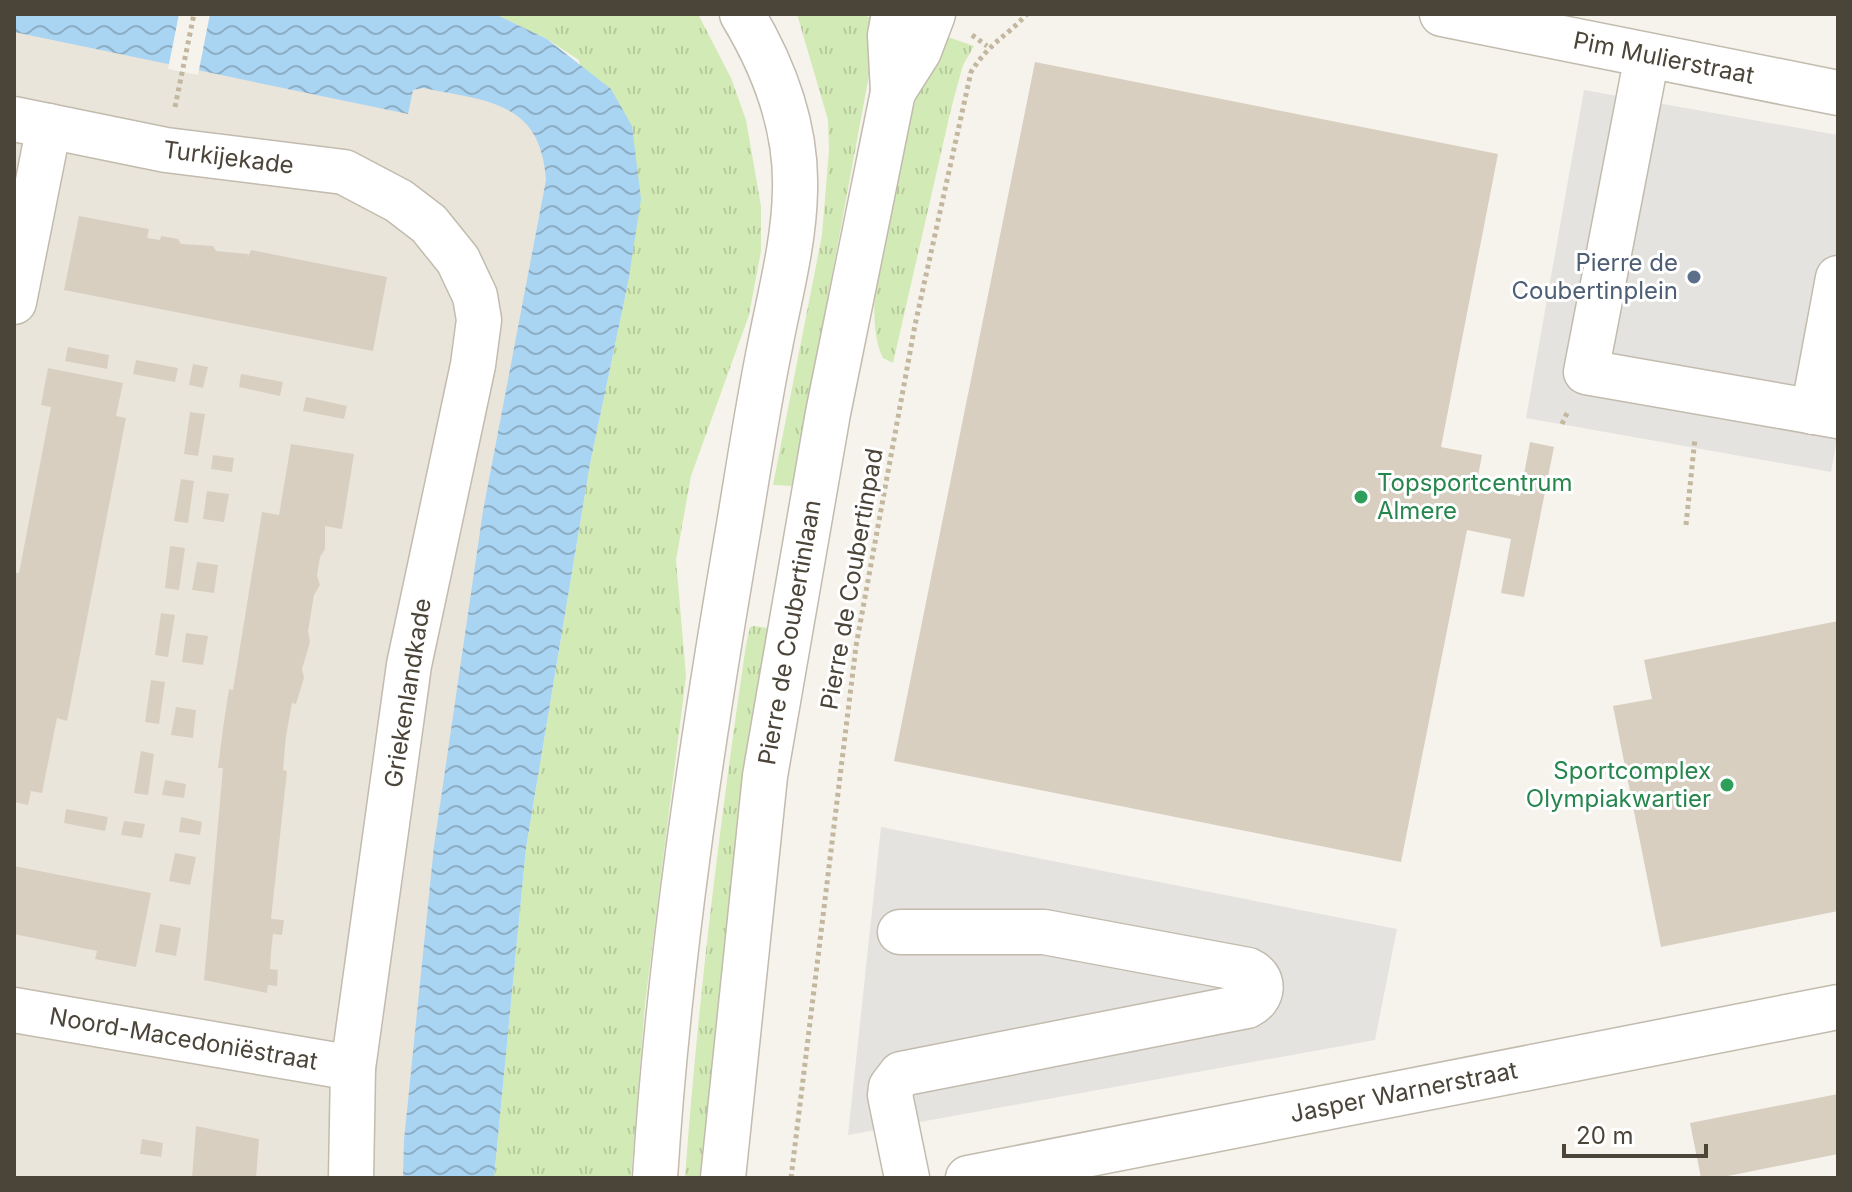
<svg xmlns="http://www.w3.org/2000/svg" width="1852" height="1192" viewBox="0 0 1852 1192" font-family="Inter,sans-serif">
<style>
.residential{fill:#eae5da}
.grass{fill:url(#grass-tufts)}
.parking{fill:#e5e3e0}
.water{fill:url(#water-waves)}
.pier{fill:#f6f3ec}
.building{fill:#d8cfc1}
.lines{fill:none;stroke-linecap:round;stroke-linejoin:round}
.minor-casing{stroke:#c2bbae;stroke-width:47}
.path{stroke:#c4b79f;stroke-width:5;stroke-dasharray:4 4;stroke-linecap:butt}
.minor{stroke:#fff;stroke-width:44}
.service-dot{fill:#5c6f8a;stroke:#fff;stroke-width:3}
.leisure-dot{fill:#2e9e5b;stroke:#fff;stroke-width:3}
.labels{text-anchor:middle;stroke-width:6;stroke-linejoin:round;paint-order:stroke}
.street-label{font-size:24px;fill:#4b4439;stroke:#fff}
.service-label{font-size:24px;fill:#4e5e75;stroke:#fff;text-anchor:end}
.leisure-label{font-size:24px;fill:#27864d;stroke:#fff;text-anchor:start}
</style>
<defs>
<pattern id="grass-tufts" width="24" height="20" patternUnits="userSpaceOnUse" patternTransform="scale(2)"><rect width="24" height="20" fill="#d2eab5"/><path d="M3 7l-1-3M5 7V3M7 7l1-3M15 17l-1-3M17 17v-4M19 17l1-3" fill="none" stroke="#b6ca9c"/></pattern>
<pattern id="water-waves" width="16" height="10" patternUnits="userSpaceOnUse" patternTransform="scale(2)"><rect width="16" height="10" fill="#a9d4f2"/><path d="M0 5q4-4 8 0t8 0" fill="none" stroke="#8caec5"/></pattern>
</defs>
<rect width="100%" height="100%" fill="#f6f3ec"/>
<path class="residential" d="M 14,14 L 567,71 L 454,1178 L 14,1178 Z"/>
<g class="grass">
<path d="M 495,14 L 698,14 L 731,78 L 746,120 L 761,206 L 761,251 L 749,315 L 691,476 L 676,560 L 686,676 L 645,1004 L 631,1178 L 494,1178 L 526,848 L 590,464 L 628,283 L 579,60 L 547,39 Z"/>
<path d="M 797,14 L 861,14 L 879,21 L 793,486 L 773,485 L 822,235 L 829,150 L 828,120 Z"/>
<path d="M 936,33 L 974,46 L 963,65 L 951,109 L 893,363 L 883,358 C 851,296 916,101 936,33 Z"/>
<path d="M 754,626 L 768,628 C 740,811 717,993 702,1178 L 685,1178 C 698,999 720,822 746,645 L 750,627 Z"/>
</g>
<g class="parking">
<path d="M 1584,90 L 1838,135 L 1838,433 L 1831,472 L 1526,418 Z"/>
<path d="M 881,827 L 1397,929 L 1375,1040 L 848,1135 Z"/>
</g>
<path class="water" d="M 14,14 L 495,14 L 547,39 L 611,89 L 632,126 L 641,199 L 628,283 L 590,464 L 526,848 L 494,1178 L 403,1178 L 404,1140 L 434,846 L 483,511 L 546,180 C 541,101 487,101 423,88 L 413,90 L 408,114 L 14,32 Z"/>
<path class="pier" d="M 179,14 L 210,14 L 198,75 L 168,69 Z"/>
<g class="building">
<path d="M 1035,62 L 1498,154 L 1441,447 L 1482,455 L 1476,487 L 1520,496 L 1530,442 L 1554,447 L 1524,597 L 1501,593 L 1511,539 L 1467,530 L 1401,862 L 894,761 Z"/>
<path d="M 79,216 L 149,229 L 147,238 L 160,240 L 161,236 L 178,239 L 181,244 L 213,246 L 216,251 L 248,254 L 247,258 L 251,250 L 387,277 L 373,351 L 64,290 Z"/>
<path d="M 68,347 L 109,355 L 107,369 L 65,361 Z"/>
<path d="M 136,360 L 178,368 L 175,382 L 133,374 Z"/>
<path d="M 193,364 L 208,367 L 203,388 L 189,385 Z"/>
<path d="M 48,368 L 123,383 L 116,416 L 126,418 L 67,721 L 57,718 L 42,793 L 31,791 L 28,805 L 14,802 L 14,573 L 19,573 L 51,407 L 41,405 Z"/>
<path d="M 241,374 L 283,382 L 280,396 L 239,387 Z"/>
<path d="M 306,397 L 347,406 L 344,419 L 303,411 Z"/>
<path d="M 190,412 L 205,414 L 198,456 L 184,454 Z"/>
<path d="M 291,444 L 354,454 L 342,529 L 325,526 L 325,549 L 320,557 L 317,576 L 320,585 L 314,595 L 308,631 L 310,642 L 302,669 L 304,678 L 296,704 L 292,703 L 286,736 L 283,770 L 287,771 L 271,919 L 284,920 L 282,935 L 273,934 L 271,952 L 270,969 L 278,970 L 277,986 L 268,985 L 267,993 L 204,980 L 223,768 L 218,768 L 223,728 L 229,689 L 233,690 L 262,512 L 279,515 Z"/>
<path d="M 213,455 L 234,458 L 232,472 L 211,469 Z"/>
<path d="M 181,479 L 194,481 L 188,523 L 174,521 Z"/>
<path d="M 207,491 L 229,494 L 224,522 L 203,519 Z"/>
<path d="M 170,546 L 185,548 L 179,590 L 165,588 Z"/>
<path d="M 197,562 L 218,565 L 214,593 L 192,590 Z"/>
<path d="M 161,613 L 175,615 L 168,657 L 155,655 Z"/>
<path d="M 1838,621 L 1838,911 L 1661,947 L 1613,706 L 1652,699 L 1644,660 Z"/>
<path d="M 186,633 L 208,636 L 203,665 L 182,662 Z"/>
<path d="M 151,680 L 165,682 L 159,724 L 145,722 Z"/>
<path d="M 176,707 L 196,710 L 193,738 L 171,735 Z"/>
<path d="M 141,751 L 154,754 L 148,795 L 134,793 Z"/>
<path d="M 165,780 L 186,784 L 184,798 L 162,795 Z"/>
<path d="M 66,809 L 108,817 L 105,831 L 64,823 Z"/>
<path d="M 181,817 L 202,822 L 200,835 L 179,832 Z"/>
<path d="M 124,821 L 145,824 L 142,838 L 121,835 Z"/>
<path d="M 175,853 L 196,857 L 190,885 L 169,881 Z"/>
<path d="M 14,866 L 151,893 L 136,967 L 95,959 L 97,951 L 14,934 Z"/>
<path d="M 160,924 L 181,928 L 176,956 L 155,952 Z"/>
<path d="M 1838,1094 L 1838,1154 L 1718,1178 L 1701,1178 L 1690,1123 Z"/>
<path d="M 196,1126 L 259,1139 L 256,1178 L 192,1178 Z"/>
<path d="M 142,1139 L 163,1143 L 161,1157 L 140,1154 Z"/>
</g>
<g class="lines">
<g class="minor-casing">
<g id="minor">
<path id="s1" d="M 1442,14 L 1838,93"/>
<path d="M 1647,56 L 1586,372 L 1838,416"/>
<path d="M 893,92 L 919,51 L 933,14"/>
<path id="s2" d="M 14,119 L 166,150 L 344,172 L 399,201 L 429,224 L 458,260 L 475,296 L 479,320 L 473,365 L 409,665 L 353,1068 L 351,1178"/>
<path d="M 14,302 L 49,126"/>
<path d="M 1813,412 L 1838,278"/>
<path d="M 900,932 L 1044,932 L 1248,970 C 1266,978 1264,998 1247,1006 L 901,1074 L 891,1087 L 890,1095 L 907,1178"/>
<path id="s3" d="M 14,1010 L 353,1068"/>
<path d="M 655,1178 C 669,958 702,741 739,525 C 749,465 758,405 770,346 C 780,294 794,243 795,191 C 797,128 774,67 742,14"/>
<path id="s4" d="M 723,1178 L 765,776 L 828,413 L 893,92 L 890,35 L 894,14"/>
<path id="s5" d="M 968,1178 L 1838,1007"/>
</g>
</g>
<g class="path">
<path d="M 972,35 L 987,46"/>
<path d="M 175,107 L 194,14"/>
<path d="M 1562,424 L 1568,411"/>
<path d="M 1686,525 L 1695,438"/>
<path d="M 791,1178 L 856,646 L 915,325 L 971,72 C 990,42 1005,38 1027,14"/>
</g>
<use href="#minor" class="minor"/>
</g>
<circle class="service-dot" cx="1694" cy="277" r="8"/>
<g class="leisure-dot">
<circle cx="1361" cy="497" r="8"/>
<circle cx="1727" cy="785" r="8"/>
</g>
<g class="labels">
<g class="street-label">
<text dy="8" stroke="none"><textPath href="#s1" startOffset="226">Pim Mulierstraat</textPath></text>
<text dy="8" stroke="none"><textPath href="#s2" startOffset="218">Turkijekade</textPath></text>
<text transform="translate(852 579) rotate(-80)" y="8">Pierre de Coubertinpad</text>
<text dy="8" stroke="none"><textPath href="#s4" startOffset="550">Pierre de Coubertinlaan</textPath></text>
<text transform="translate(408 693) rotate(-81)" y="8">Griekenlandkade</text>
<text dy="8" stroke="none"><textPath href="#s3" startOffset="172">Noord-Macedoniëstraat</textPath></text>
<text dy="8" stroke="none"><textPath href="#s5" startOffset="444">Jasper Warnerstraat</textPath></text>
</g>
<g class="service-label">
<text x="1678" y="271">Pierre de<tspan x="1678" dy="28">Coubertinplein</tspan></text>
</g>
<g class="leisure-label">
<text x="1377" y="491">Topsportcentrum<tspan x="1377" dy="28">Almere</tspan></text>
<text x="1711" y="779" text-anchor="end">Sportcomplex<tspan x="1711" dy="28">Olympiakwartier</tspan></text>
</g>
</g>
<rect width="1852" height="1192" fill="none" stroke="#4b4439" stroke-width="32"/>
<path d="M1564 1144v12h142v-12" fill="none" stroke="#4b4439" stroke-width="4"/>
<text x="1576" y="1144" font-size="24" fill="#4b4439" stroke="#ffffff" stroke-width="6" paint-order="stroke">20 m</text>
</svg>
